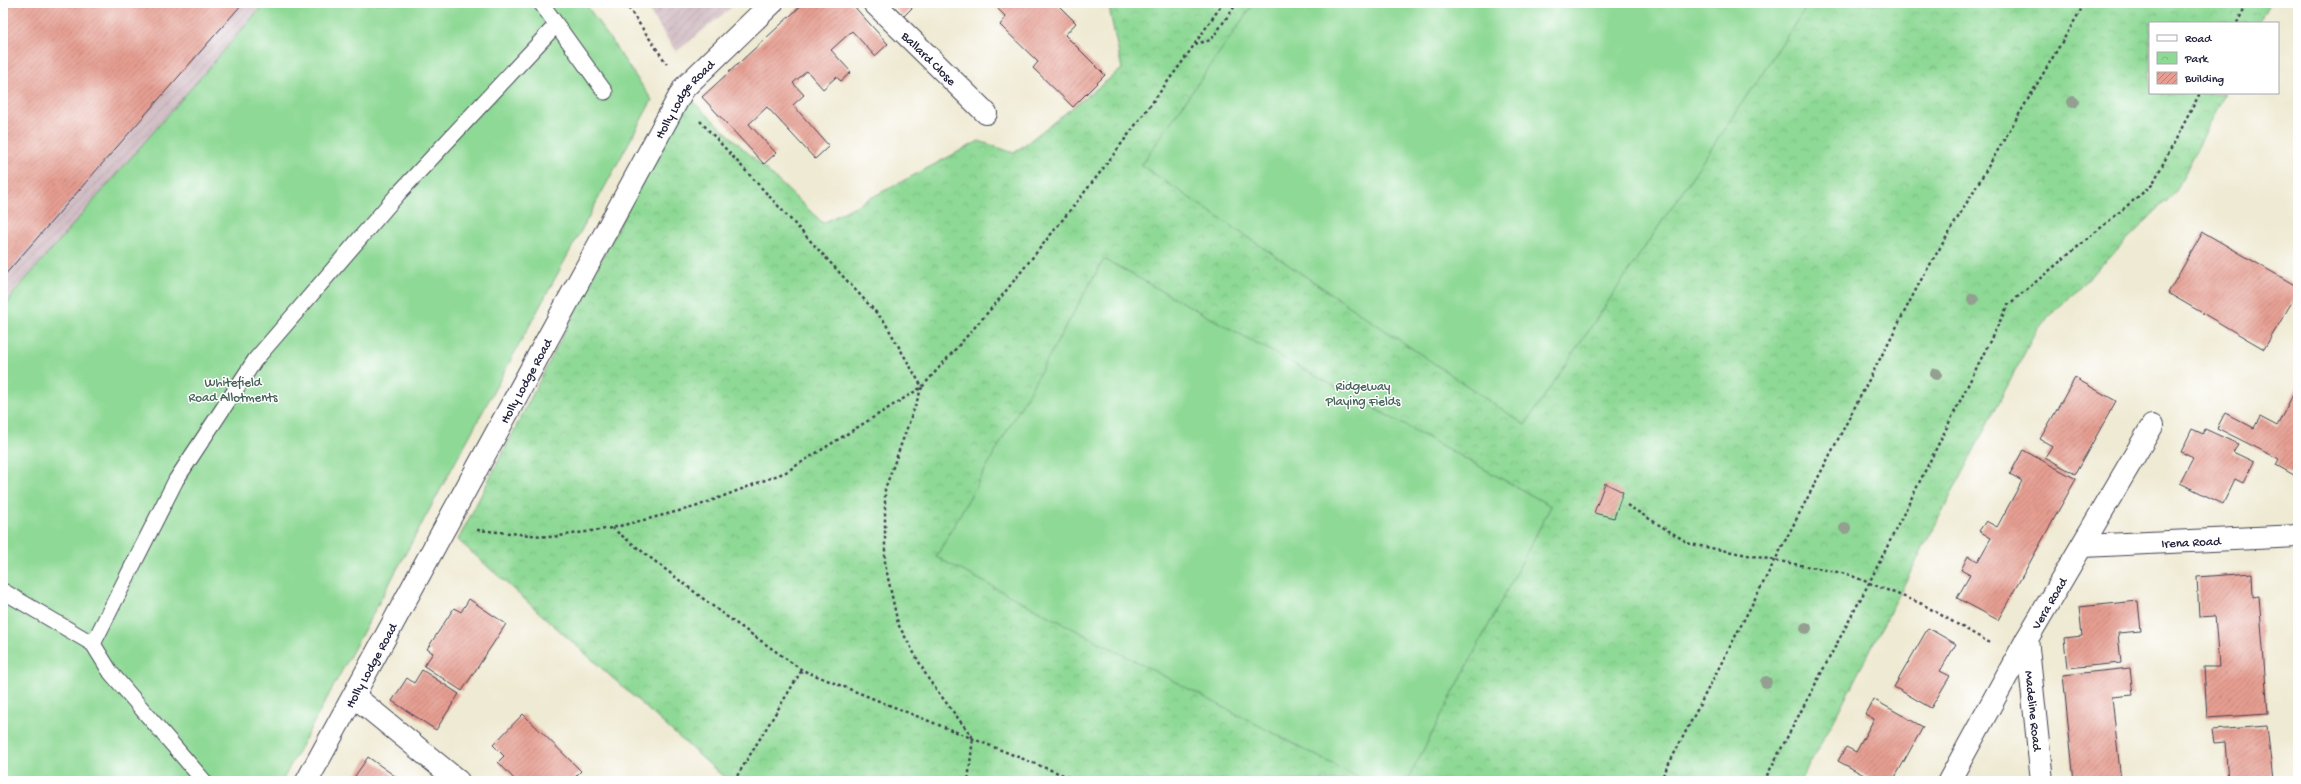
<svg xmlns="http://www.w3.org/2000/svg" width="2301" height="784" viewBox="0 0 2301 784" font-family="'Gochi Hand',sans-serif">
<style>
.industrial{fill:url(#industrial-furrows)}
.park{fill:url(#park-crowns);stroke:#587e68}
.garden{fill:#8ed995;stroke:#587e68}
.building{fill:url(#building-hatch)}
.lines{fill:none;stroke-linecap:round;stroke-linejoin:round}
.service-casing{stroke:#414052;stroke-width:17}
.minor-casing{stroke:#414052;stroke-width:24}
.path{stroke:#414052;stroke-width:2.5;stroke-dasharray:3 3;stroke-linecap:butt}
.service{stroke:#fff;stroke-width:15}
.minor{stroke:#fff;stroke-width:22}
.tree{fill:#939f90}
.labels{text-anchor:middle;stroke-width:3;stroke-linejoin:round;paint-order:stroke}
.street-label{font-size:13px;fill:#22223b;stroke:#fff}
.park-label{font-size:13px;fill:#48625a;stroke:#fff}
</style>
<defs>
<pattern id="industrial-furrows" width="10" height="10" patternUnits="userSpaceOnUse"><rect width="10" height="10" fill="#d2bec5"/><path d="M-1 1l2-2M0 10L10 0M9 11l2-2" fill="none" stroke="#b4a3aa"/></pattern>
<pattern id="park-crowns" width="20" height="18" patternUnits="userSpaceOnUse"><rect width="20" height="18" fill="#8ed995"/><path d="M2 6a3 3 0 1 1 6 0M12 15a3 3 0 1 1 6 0" fill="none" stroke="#7aba81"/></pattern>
<pattern id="building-hatch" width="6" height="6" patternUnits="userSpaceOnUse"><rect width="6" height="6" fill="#e69e91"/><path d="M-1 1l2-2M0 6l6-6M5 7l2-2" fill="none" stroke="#ba8078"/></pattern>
</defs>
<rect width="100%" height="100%" fill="#fff"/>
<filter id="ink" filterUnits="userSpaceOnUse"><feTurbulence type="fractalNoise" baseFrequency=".025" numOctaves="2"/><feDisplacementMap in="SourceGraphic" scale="8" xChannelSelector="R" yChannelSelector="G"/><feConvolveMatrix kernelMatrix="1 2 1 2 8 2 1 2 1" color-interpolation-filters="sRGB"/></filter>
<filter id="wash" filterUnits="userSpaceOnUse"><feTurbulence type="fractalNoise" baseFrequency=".012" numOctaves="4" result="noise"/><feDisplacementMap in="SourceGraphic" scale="16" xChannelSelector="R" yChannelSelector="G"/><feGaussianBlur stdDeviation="0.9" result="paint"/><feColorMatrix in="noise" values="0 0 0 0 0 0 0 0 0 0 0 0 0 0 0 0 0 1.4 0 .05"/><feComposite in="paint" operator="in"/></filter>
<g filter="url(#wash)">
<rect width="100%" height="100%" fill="#efead3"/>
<g class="industrial">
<path d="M 3,3 L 265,3 L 13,294 L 3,313 Z"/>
<path d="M 644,3 L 737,3 L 676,52 Z"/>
</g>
<path class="park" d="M 1108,3 L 2269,3 L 2259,23 L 2150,23 L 2150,93 L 2225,93 L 2176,191 L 2037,329 L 1828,731 L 1800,781 L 728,781 L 458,540 L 686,95 L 823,223 L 979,141 L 1014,153 L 1122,69 Z"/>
<g class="garden">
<path d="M 265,3 L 585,3 L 652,100 L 282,781 L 3,781 L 3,313 L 13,294 Z"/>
<path d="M 1254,3 L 1809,3 L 1525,425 L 1141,165 Z"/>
<path d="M 1104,259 L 1551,506 L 1407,781 L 1365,781 L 936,557 Z"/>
</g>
<g id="blocks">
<g class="building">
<path d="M 3,3 L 243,3 L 3,277 Z"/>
<path d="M 804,3 L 851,3 L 888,44 L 875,56 L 852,31 L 831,50 L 851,72 L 841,81 L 836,77 L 823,89 L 807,71 L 793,83 L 804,95 L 793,105 L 829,146 L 815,159 L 767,107 L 749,124 L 776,153 L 764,164 L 702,97 Z"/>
<path d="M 890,3 L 917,3 L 903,17 Z"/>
<path d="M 992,3 L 1056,3 L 1076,23 L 1065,35 L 1105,75 L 1073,107 L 1033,68 L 1038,62 L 1000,25 L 1006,17 Z"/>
<path d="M 2203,232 L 2298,287 L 2298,292 L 2264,349 L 2168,293 Z"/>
<path d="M 2075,378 L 2116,401 L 2075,474 L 2045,457 L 2052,446 L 2040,439 Z"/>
<path d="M 2298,385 L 2298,468 L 2294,475 L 2276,465 L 2279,459 L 2217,428 L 2225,413 L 2254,428 L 2260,417 L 2277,426 Z"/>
<path d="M 2192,429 L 2203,434 L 2205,429 L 2238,444 L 2233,452 L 2254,462 L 2243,483 L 2235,479 L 2223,504 L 2180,483 L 2193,458 L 2181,452 Z"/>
<path d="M 2023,450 L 2076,479 L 1998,620 L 1957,598 L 1970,575 L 1961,570 L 1968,556 L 1978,561 L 1991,538 L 1979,531 L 1986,521 L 1997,527 L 2022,481 L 2010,474 Z"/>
<path d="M 1605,483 L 1623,492 L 1614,518 L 1594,513 Z"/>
<path d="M 2252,573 L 2253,597 L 2259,596 L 2268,714 L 2207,718 L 2204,667 L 2219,667 L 2215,616 L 2199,617 L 2197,577 Z"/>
<path d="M 469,599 L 506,624 L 462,691 L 424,666 L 433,653 L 427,649 L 454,608 L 461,612 Z"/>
<path d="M 2138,601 L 2141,631 L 2118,633 L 2121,663 L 2067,668 L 2064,638 L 2082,636 L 2079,607 Z"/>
<path d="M 1928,628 L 1956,644 L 1940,671 L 1950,676 L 1931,708 L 1894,687 Z"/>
<path d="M 2130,668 L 2133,695 L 2112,697 L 2121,781 L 2074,781 L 2063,675 Z"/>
<path d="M 422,670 L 459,694 L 436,730 L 392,701 L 407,678 L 414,683 Z"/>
<path d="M 1873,699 L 1923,727 L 1893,781 L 1875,781 L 1838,761 L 1846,747 L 1856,752 L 1874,719 L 1865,714 Z"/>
<path d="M 523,714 L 581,771 L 571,781 L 516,781 L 498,762 L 504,756 L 493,745 Z"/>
<path d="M 2267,726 L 2273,781 L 2228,781 L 2225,742 L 2214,743 L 2212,730 Z"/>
<path d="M 368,757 L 402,781 L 355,781 L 353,779 Z"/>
</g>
</g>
</g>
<g filter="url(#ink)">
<use href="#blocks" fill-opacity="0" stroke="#414052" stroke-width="1"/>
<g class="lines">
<g class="service-casing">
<g id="service">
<path d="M 541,3 L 605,92"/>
<path d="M 3,591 L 93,644 L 111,673 L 204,781"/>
<path d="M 93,644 L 176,480 L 255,360 L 398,194 L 556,25"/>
</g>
</g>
<g class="minor-casing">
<g id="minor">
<path id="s1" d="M 874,3 L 986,113"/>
<path id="s2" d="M 2083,546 L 2298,536"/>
<path id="s3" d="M 2027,639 L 2042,781"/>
<path d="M 354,696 L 458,781"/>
<path id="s4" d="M 307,781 L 684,88 L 772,3"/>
<path id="s5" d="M 1949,781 L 2027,639 L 2152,426"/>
</g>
</g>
<g class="path">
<path d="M 625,3 L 667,64"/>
<path d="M 2237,23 L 2247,3"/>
<path d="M 1195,44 L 1211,40 L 1237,3"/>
<path d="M 700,121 L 884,321 L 922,387 L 885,489 L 885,564 L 898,624 L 929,680 L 973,738 L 968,781"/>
<path d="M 1627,505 L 1690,544 L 1847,574 L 1922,604 L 1990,643"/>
<path d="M 612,528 L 723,614 L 802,670 L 1078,781"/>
<path d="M 477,530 L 552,537 L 612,528 L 695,507 L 786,472 L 922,387 L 997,302 L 1099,174 L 1183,61 L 1223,3"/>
<path d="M 734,781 L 802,670"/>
<path d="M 1660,781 L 1921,280 L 2085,3"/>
<path d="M 1764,781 L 1869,583 L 2008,305 L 2152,185 L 2200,93"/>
</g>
<use href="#service" class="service"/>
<use href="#minor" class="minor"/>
</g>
<g class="tree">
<circle cx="2073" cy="102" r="6"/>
<circle cx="1973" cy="299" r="6"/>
<circle cx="1936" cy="374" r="6"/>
<circle cx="1845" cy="528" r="6"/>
<circle cx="1806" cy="628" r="6"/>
<circle cx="1766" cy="682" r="6"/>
</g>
</g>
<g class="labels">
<g class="street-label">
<text dy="5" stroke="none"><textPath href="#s1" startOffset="78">Ballard Close</textPath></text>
<text dy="5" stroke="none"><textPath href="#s4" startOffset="780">Holly Lodge Road</textPath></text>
<text dy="5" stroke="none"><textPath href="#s4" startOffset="456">Holly Lodge Road</textPath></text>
<text dy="5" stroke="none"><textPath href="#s2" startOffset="108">Irena Road</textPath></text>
<text dy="5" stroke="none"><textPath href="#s5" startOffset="204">Vera Road</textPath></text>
<text dy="5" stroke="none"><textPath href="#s4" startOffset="132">Holly Lodge Road</textPath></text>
<text dy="5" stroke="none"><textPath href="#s3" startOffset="72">Madeline Road</textPath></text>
</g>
<g class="park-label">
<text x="233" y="386">Whitefield<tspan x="233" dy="15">Road Allotments</tspan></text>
<text x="1363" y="390">Ridgeway<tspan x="1363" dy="15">Playing Fields</tspan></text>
</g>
</g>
<rect width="2301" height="784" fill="none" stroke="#fff" stroke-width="16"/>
<rect x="2149" y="22" width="130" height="72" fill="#ffffff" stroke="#a7a7b1"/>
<rect x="2157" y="35" width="20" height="6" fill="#ffffff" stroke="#a7a7b1"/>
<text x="2185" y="42" font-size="12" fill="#22223b">Road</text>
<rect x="2157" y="52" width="20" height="12" fill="url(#park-crowns)" stroke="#a7a7b1"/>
<text x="2185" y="62" font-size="12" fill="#22223b">Park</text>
<rect x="2157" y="72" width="20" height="12" fill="url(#building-hatch)" stroke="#a7a7b1"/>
<text x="2185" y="82" font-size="12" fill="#22223b">Building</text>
</svg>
